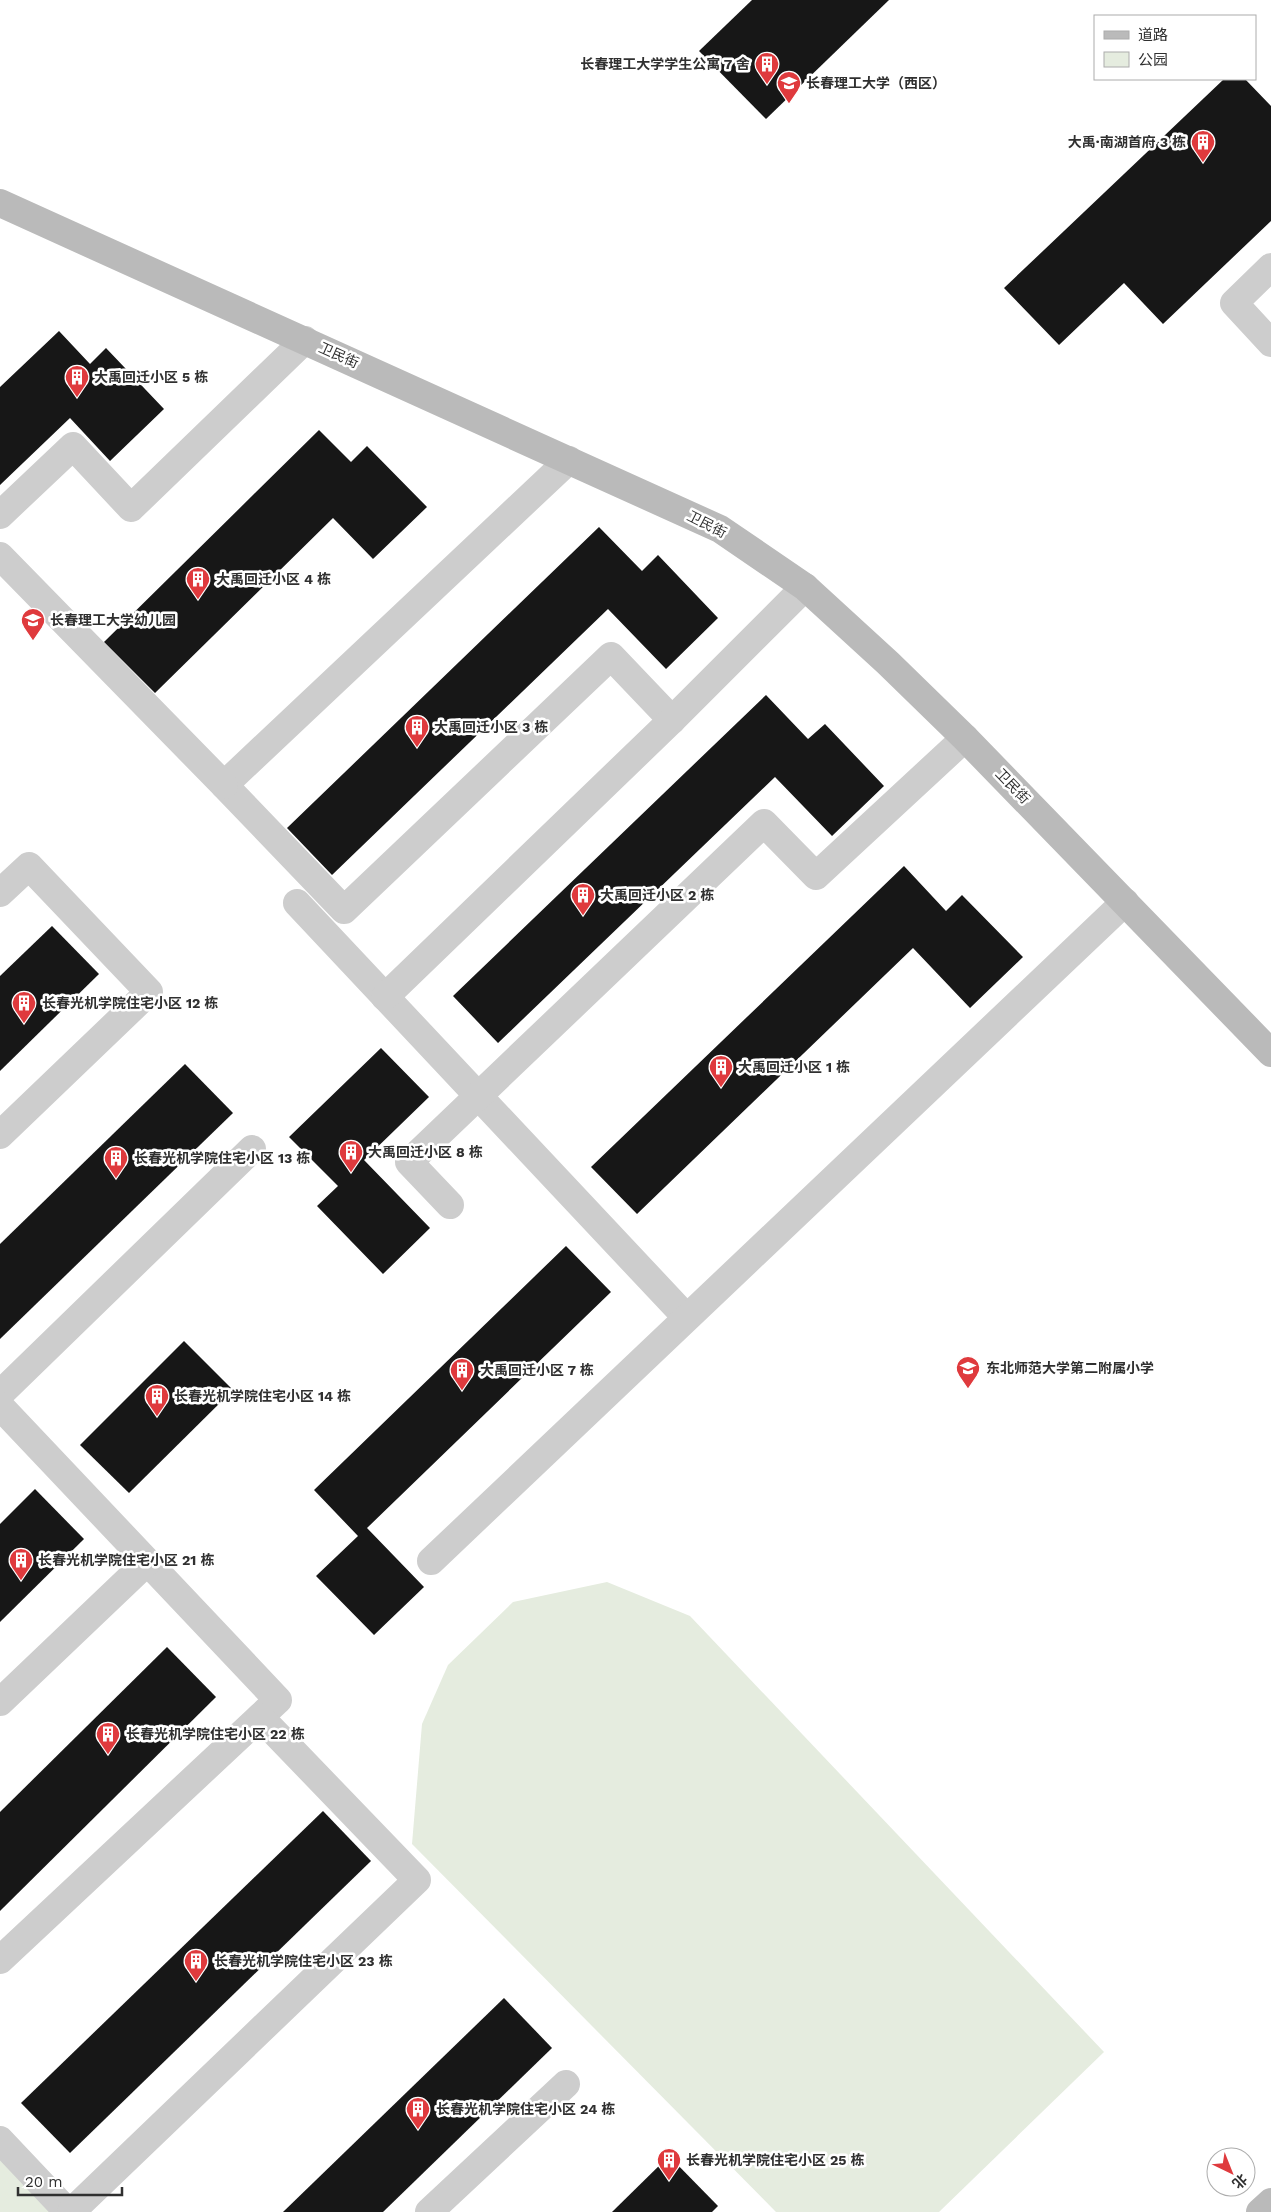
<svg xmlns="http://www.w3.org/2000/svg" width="1271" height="2212" viewBox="0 0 1271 2212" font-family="'Work Sans','Noto Sans SC',sans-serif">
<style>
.green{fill:#e5ecdf}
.building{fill:#171717}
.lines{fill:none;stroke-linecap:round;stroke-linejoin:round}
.street{stroke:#cdcdcd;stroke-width:28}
.secondary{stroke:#bababa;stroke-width:28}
.labels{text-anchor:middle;stroke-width:5;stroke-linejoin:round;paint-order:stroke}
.poi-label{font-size:14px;font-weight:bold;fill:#303030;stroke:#fff;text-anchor:start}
.street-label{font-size:14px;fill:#303030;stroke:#fff}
</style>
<rect width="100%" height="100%" fill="#fff"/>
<g class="green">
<path d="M 607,1582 L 690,1616 L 1104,2052 L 939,2212 L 776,2212 L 412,1844 L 422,1724 L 448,1665 L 513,1602 Z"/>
<path d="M 0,2140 L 68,2212 L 0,2212 Z"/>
</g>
<g class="building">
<path d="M 752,0 L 889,0 L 766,119 L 699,51 Z"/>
<path d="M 1224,79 L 1245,79 L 1271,106 L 1271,221 L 1163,324 L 1124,283 L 1059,345 L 1004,288 Z"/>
<path d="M 59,331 L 90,364 L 106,348 L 164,409 L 110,461 L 70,418 L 0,485 L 0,387 Z"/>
<path d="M 319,430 L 351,462 L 367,446 L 427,507 L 373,559 L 333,518 L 155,693 L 104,642 Z"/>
<path d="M 599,527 L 642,571 L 658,555 L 718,618 L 666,669 L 608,609 L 332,875 L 287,828 Z"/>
<path d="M 766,695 L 808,739 L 825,724 L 884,786 L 832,836 L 775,777 L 498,1043 L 453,996 Z"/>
<path d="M 904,866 L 946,911 L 962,895 L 1023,957 L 970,1008 L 913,948 L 637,1214 L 591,1167 Z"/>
<path d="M 52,926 L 99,974 L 0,1071 L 0,976 Z"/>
<path d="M 381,1048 L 429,1097 L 364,1160 L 430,1228 L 383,1274 L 317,1206 L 338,1186 L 289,1137 Z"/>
<path d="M 185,1064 L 233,1113 L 0,1339 L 0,1244 Z"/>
<path d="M 566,1246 L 611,1292 L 367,1528 L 424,1587 L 374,1635 L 316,1576 L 358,1536 L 314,1490 Z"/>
<path d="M 184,1341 L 233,1390 L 129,1493 L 80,1445 Z"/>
<path d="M 35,1489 L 84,1539 L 0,1622 L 0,1524 Z"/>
<path d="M 167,1647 L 216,1697 L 0,1911 L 0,1812 Z"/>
<path d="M 323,1811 L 371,1861 L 70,2153 L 21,2103 Z"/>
<path d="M 504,1998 L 552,2048 L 383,2212 L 283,2212 Z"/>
<path d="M 669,2156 L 718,2206 L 712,2212 L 612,2212 Z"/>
</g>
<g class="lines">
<g class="street">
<path d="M 1271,267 L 1234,303 L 1271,343"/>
<path d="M 569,460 L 224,785 L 344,910 L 611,656 L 672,720"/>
<path d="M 0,515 L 73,446 L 131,508 L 305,340"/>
<path d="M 0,556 L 224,785"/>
<path d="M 0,893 L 29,866 L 149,992 L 0,1135"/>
<path d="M 297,903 L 686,1317"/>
<path d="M 385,997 L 672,720 L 805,587"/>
<path d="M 450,1205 L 409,1162 L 764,823 L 816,876 L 965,738"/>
<path d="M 0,1394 L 252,1149"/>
<path d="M 0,1406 L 278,1700 L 0,1960"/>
<path d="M 431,1561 L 1125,902"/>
<path d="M 0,1702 L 147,1562"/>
<path d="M 0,2140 L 68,2212"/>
<path d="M 71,2212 L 417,1880 L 260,1717"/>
<path d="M 429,2212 L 566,2084"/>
</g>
<g class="secondary">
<path d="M 0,203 L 720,529 L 805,587 L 888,663 L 965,738 L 1271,1053"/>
<path d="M 1260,2212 L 1271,2202"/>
</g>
</g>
<defs>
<g id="building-pin" transform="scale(1.25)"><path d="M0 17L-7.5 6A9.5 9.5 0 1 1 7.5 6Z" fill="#df3a3d" stroke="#fff"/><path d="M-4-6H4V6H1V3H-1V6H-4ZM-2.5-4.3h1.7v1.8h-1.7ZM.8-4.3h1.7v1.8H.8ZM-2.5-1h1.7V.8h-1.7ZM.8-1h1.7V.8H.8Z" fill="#fff"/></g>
<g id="university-pin" transform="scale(1.25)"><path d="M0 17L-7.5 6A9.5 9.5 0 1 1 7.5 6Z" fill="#df3a3d" stroke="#fff"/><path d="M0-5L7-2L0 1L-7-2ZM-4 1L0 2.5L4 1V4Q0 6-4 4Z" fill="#fff"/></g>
<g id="school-pin" transform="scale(1.25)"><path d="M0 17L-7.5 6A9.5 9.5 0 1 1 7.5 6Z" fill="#df3a3d" stroke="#fff"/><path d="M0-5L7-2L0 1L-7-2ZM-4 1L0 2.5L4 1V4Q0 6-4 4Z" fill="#fff"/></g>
</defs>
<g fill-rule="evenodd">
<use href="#building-pin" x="767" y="64"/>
<use href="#university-pin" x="789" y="83"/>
<use href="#building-pin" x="1203" y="142"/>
<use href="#building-pin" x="77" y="377"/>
<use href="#building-pin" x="198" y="579"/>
<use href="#school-pin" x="33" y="620"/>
<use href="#building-pin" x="417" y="727"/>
<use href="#building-pin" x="583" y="895"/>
<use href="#building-pin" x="24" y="1003"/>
<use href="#building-pin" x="721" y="1067"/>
<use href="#building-pin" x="351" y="1152"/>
<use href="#building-pin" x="116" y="1158"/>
<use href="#school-pin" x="968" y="1368"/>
<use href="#building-pin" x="462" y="1370"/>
<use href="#building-pin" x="157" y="1396"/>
<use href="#building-pin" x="21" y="1560"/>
<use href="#building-pin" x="108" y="1734"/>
<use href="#building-pin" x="196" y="1961"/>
<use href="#building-pin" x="418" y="2109"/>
<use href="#building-pin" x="669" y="2160"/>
</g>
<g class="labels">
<g class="poi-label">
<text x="750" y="69" text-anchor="end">长春理工大学学生公寓 7 舍</text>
<text x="806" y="88">长春理工大学（西区）</text>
<text x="1186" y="147" text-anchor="end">大禹·南湖首府 3 栋</text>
<text x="94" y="382">大禹回迁小区 5 栋</text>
<text x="216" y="584">大禹回迁小区 4 栋</text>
<text x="50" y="625">长春理工大学幼儿园</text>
<text x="434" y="732">大禹回迁小区 3 栋</text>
<text x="600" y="900">大禹回迁小区 2 栋</text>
<text x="42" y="1008">长春光机学院住宅小区 12 栋</text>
<text x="738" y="1072">大禹回迁小区 1 栋</text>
<text x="368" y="1157">大禹回迁小区 8 栋</text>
<text x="134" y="1163">长春光机学院住宅小区 13 栋</text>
<text x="986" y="1373">东北师范大学第二附属小学</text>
<text x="480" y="1375">大禹回迁小区 7 栋</text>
<text x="174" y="1401">长春光机学院住宅小区 14 栋</text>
<text x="38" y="1565">长春光机学院住宅小区 21 栋</text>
<text x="126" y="1739">长春光机学院住宅小区 22 栋</text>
<text x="214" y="1966">长春光机学院住宅小区 23 栋</text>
<text x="436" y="2114">长春光机学院住宅小区 24 栋</text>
<text x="686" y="2165">长春光机学院住宅小区 25 栋</text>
</g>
<g class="street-label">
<text transform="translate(339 355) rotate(24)" y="5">卫民街</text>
<text transform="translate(707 524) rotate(27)" y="5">卫民街</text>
<text transform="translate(1013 786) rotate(46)" y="5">卫民街</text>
</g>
</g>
<rect x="1094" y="15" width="162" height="65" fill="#ffffff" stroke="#acacac"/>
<rect x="1104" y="31" width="25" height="8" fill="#bababa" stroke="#acacac"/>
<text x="1138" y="40" font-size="15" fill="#303030">道路</text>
<rect x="1104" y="52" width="25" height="15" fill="#e5ecdf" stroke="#acacac"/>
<text x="1138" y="65" font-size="15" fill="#303030">公园</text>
<g transform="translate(1231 2172) rotate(137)"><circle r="24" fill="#ffffff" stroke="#acacac"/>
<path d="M0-4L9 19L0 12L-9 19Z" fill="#df3a3d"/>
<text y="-8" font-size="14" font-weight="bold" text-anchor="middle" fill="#303030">北</text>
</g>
<path d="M18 2187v8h104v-8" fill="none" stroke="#303030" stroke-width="2.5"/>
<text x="25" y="2187" font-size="15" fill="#303030" stroke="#ffffff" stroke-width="4" paint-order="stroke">20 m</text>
</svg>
